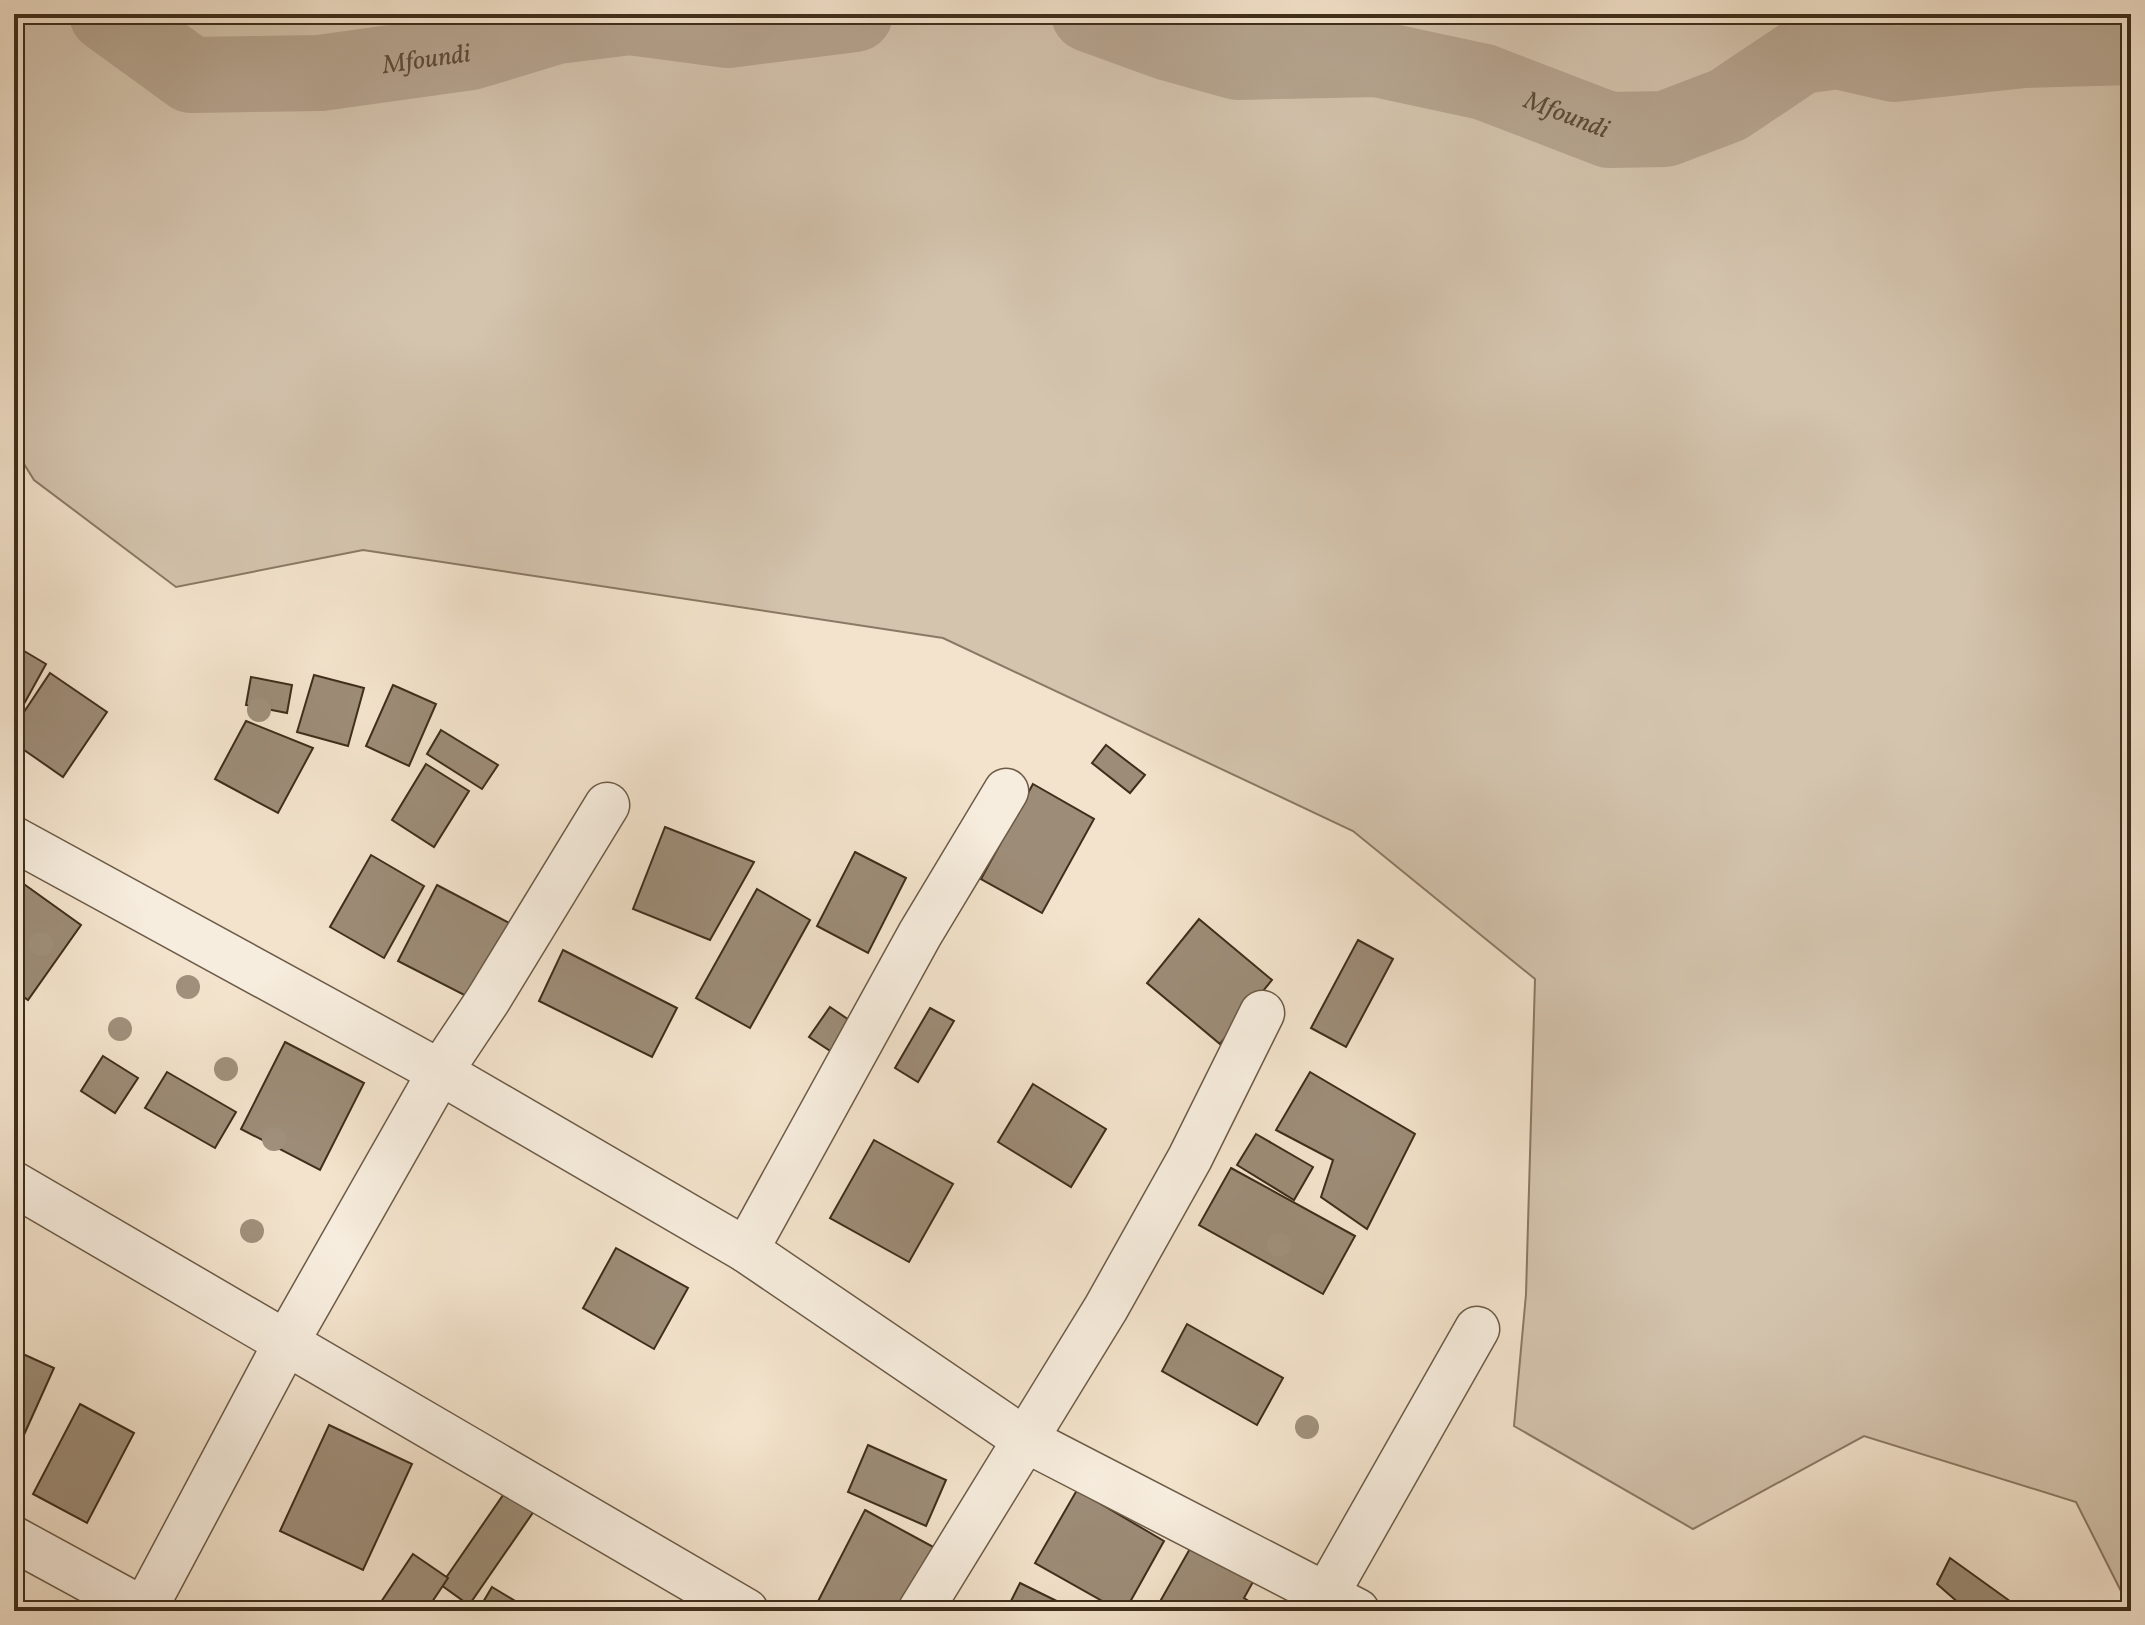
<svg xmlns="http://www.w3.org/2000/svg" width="2145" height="1625" viewBox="0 0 2145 1625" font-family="Vollkorn,serif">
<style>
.green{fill:#d4c4ae;stroke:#8a7964;stroke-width:2}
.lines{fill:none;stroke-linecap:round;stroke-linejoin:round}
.river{stroke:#b6a590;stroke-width:76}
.building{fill:#9d8c77;stroke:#3f2e1b;stroke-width:2}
.street-casing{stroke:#6c5b47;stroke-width:47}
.street{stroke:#f7edde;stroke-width:44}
.tree{fill:#a0907b}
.labels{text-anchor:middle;stroke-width:7;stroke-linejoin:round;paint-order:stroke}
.water-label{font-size:26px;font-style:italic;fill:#5d4c38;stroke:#f7edde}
</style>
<rect width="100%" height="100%" fill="#f3e3cc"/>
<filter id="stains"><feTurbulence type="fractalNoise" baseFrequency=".0025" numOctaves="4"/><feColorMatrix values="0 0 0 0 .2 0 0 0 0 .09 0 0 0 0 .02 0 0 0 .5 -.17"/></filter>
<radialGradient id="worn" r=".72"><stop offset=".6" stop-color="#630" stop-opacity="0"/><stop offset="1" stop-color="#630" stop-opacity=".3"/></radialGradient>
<path class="green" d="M 14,14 L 2009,14 L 2024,50 L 2131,47 L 2131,1611 L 2076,1502 L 1864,1436 L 1693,1529 L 1514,1426 L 1526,1294 L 1535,979 L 1353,831 L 943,638 L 363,550 L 176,587 L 34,480 L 14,448 Z"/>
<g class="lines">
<g class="river">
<path id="s1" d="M 107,14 L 191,75 L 320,73 L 471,52 L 557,26 L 630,17 L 728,30 L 855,14"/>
<path id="s2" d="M 1089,14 L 1169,43 L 1237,62 L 1377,59 L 1484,82 L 1609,130 L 1665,129 L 1728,105 L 1801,56 L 1837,51 L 1894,64 L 2024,50 L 2131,47"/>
</g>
</g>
<g class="building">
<path d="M 14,645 L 46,664 L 14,722 Z"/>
<path d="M 50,673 L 107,712 L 63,777 L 14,743 L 14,727 Z"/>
<path d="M 314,675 L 364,688 L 348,746 L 297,732 Z"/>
<path d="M 251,677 L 292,685 L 287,713 L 246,705 Z"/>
<path d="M 393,685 L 436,704 L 409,766 L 366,746 Z"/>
<path d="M 246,721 L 313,748 L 278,813 L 215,779 Z"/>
<path d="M 441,730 L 498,765 L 482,789 L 427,754 Z"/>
<path d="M 1106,745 L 1145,775 L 1130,793 L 1092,763 Z"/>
<path d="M 426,764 L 469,791 L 434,847 L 392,820 Z"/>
<path d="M 1033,784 L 1094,819 L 1042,913 L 981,879 Z"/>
<path d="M 665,827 L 754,862 L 710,940 L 633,909 Z"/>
<path d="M 855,852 L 906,878 L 868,953 L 817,926 Z"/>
<path d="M 371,855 L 424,886 L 384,958 L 330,927 Z"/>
<path d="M 14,877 L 81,925 L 28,1000 L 14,990 Z"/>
<path d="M 437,885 L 511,924 L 472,999 L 398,961 Z"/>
<path d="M 757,889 L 810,920 L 750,1028 L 696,998 Z"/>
<path d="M 1199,919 L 1272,980 L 1220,1044 L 1147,983 Z"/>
<path d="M 1358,940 L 1393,959 L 1346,1047 L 1311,1028 Z"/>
<path d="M 563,950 L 677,1008 L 652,1057 L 539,1001 Z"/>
<path d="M 830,1007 L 855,1024 L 835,1054 L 809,1037 Z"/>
<path d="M 930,1008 L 954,1021 L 918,1082 L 895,1068 Z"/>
<path d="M 285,1042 L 364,1083 L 320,1170 L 241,1129 Z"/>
<path d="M 103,1056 L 138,1078 L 115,1113 L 81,1091 Z"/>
<path d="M 167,1072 L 236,1112 L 215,1148 L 145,1108 Z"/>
<path d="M 1310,1072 L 1415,1134 L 1367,1229 L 1321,1197 L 1333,1160 L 1276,1130 Z"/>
<path d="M 1033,1084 L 1106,1129 L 1071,1187 L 998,1142 Z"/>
<path d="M 1256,1134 L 1313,1167 L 1294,1200 L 1237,1165 Z"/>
<path d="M 874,1140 L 953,1184 L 909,1262 L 830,1218 Z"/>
<path d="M 1231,1168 L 1355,1236 L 1323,1294 L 1199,1225 Z"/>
<path d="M 616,1248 L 688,1288 L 654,1349 L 583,1308 Z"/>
<path d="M 1187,1324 L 1283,1378 L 1257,1425 L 1162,1371 Z"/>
<path d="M 14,1350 L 54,1368 L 14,1457 Z"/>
<path d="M 80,1404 L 134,1433 L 87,1523 L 33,1494 Z"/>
<path d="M 329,1425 L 412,1464 L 363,1570 L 280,1531 Z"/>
<path d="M 868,1445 L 946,1480 L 926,1526 L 848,1492 Z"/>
<path d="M 512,1482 L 541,1501 L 469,1605 L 441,1585 Z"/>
<path d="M 1077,1490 L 1164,1541 L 1125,1611 L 1120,1611 L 1035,1563 Z"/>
<path d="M 865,1510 L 937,1549 L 904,1611 L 813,1611 Z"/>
<path d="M 1196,1538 L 1258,1573 L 1244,1598 L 1252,1603 L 1248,1611 L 1164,1611 L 1157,1607 Z"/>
<path d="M 413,1554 L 448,1578 L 426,1611 L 375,1611 Z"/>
<path d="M 1950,1558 L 2014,1604 L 2011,1611 L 1968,1611 L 1937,1584 Z"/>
<path d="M 14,1565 L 25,1570 L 14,1586 Z"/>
<path d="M 1020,1583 L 1077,1611 L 1006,1611 Z"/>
<path d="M 492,1587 L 532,1611 L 482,1611 L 479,1609 Z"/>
</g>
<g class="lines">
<g class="street-casing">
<g id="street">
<path d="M 14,839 L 440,1072 L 746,1250 L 1024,1439 L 1357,1611"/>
<path d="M 14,1184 L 746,1611"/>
<path d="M 746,1250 L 920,934 L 1006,791"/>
<path d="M 14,1539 L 146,1611"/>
<path d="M 1326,1595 L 1477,1329"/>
<path d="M 144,1610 L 286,1343 L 440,1072 L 488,1000 L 607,805"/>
<path d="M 920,1611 L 1106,1308 L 1190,1158 L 1262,1013"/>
</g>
</g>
<use href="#street" class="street"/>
</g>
<g class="tree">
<circle cx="259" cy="710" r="12"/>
<circle cx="41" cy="944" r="12"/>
<circle cx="188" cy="987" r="12"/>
<circle cx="120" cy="1029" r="12"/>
<circle cx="226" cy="1069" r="12"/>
<circle cx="274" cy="1139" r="12"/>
<circle cx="252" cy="1231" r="12"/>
<circle cx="1279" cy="1245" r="12"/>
<circle cx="1307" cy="1427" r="12"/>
</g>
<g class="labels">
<g class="water-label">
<text dy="9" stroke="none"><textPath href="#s1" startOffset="340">Mfoundi</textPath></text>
<text dy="9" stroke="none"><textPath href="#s2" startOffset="494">Mfoundi</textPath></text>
</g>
</g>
<rect width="2145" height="1625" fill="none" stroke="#f3e3cc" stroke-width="48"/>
<rect x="16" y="16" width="2113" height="1593" fill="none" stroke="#3f2e1b" stroke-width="4"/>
<rect x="24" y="24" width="2097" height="1577" fill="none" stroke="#3f2e1b" stroke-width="2"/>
<rect width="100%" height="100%" filter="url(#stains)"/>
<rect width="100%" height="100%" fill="url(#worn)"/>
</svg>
